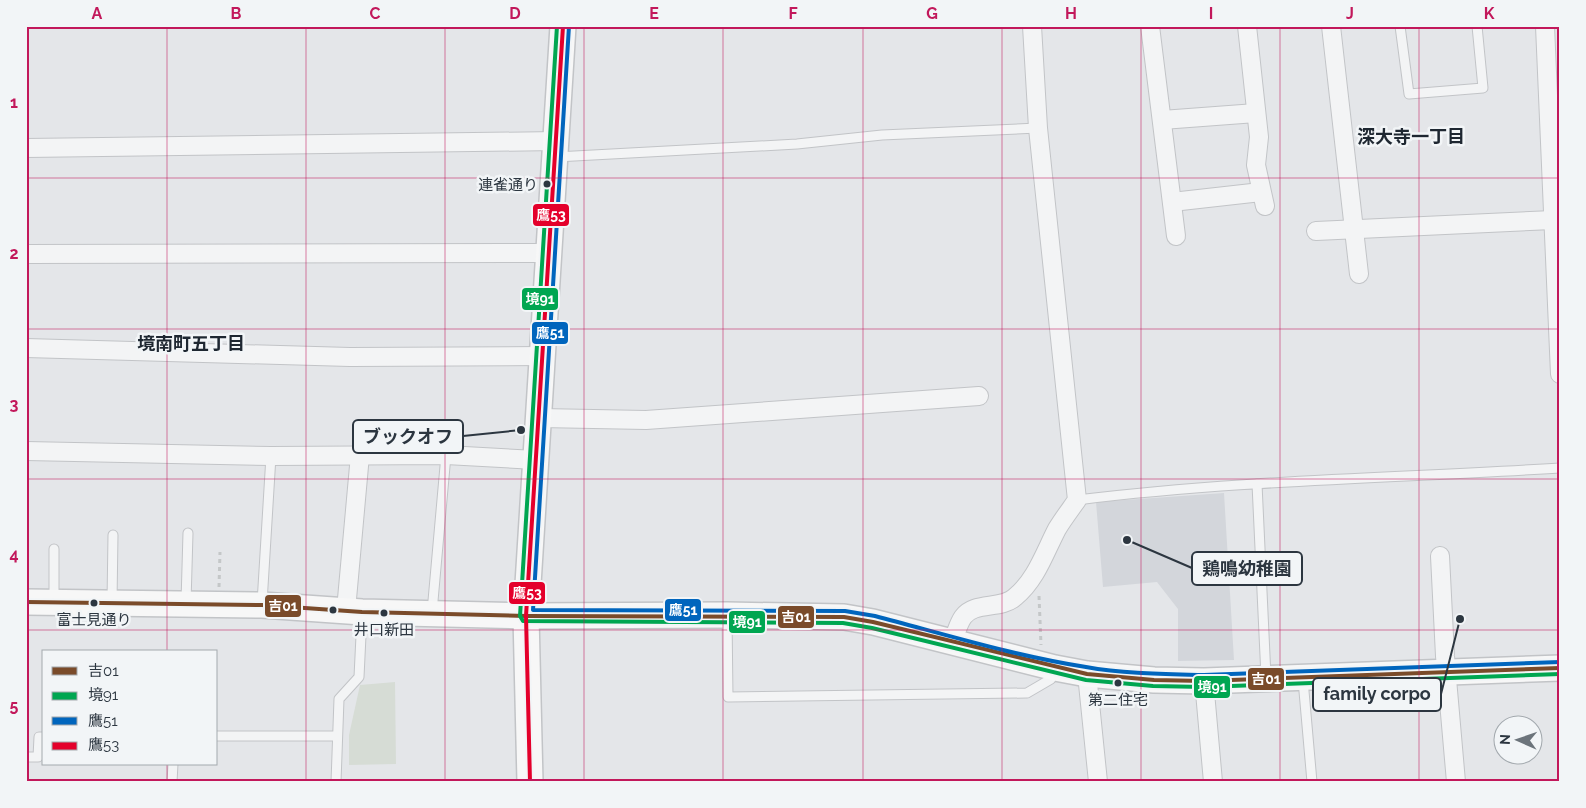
<svg xmlns="http://www.w3.org/2000/svg" width="1586" height="808" viewBox="0 0 1586 808" font-family="Raleway,'Noto Sans JP',sans-serif">
<style>
.built{fill:#d3d6db}
.green{fill:#d6dcd5}
.lines{fill:none;stroke-linecap:round;stroke-linejoin:round}
.service-casing{stroke:#c2c4c7;stroke-width:11}
.minor-casing{stroke:#c2c4c7;stroke-width:20}
.secondary-casing{stroke:#c2c4c7;stroke-width:28}
.path{stroke:#c4c7c8;stroke-width:3;stroke-dasharray:4 4;stroke-linecap:butt}
.service{stroke:#f3f4f5;stroke-width:9}
.minor{stroke:#f3f4f5;stroke-width:18}
.secondary{stroke:#f7f7f7;stroke-width:25}
.bus-1-casing{stroke:#f2f5f7;stroke-width:8}
.bus-2-casing{stroke:#f2f5f7;stroke-width:8}
.bus-3-casing{stroke:#f2f5f7;stroke-width:8}
.bus-4-casing{stroke:#f2f5f7;stroke-width:8}
.bus-1{stroke:#7a4b2a;stroke-width:4}
.bus-2{stroke:#00a651;stroke-width:4}
.bus-3{stroke:#0065bd;stroke-width:4}
.bus-4{stroke:#e4002b;stroke-width:4}
.grid{fill:none;stroke:#c2185b;stroke-width:1;stroke-opacity:0.55}
.bus-dot{fill:#2c3640;stroke:#f2f5f7;stroke-width:2}
.labels{text-anchor:middle;stroke-width:5;stroke-linejoin:round;paint-order:stroke}
.bus-label{font-size:15px;fill:#2c3640;stroke:#f2f5f7}
.neighbourhood-label{font-size:18px;font-weight:bold;fill:#1e2731;stroke:#f2f5f7}
.leader{fill:none;stroke:#2c3640;stroke-width:2}
.callout-dot{fill:#2c3640;stroke:#f2f5f7;stroke-width:2}
.callout{fill:#f2f5f7;stroke:#2c3640;stroke-width:2}
.callout-label{font-size:18px;text-anchor:middle;font-weight:bold;fill:#2c3640}
.line-badge{stroke:#f2f5f7;stroke-width:2}
.badge-label{font-size:14px;text-anchor:middle;font-weight:bold;fill:#fff}
.neatline{fill:none;stroke:#c2185b;stroke-width:2}
.grid-label{font-size:16px;text-anchor:middle;font-weight:bold;fill:#c2185b}
</style>
<rect width="100%" height="100%" fill="#e4e6e9"/>
<path class="built" d="M 1224,493 L 1234,660 L 1178,661 L 1178,609 L 1157,582 L 1103,587 L 1096,502 Z"/>
<path class="green" d="M 395,682 L 396,764 L 349,765 L 349,735 L 360,685 Z"/>
<g class="lines">
<g class="service-casing">
<g id="service">
<path d="M 1400,26 L 1409,94 L 1483,88 L 1477,26"/>
<path d="M 556,157 L 797,144 L 882,135 L 1038,128"/>
<path d="M 1257,484 L 1266,677"/>
<path d="M 1077,500 C 1237,480 1399,478 1560,468"/>
<path d="M 54,600 L 54,549"/>
<path d="M 112,602 L 113,535"/>
<path d="M 186,602 L 188,533"/>
<path d="M 262,603 L 271,456"/>
<path d="M 432,612 L 446,455"/>
<path d="M 727,616 L 728,697 L 1027,693 L 1051,679 L 1054,671"/>
<path d="M 1303,680 L 1312,782"/>
<path d="M 216,736 L 337,736"/>
<path d="M 26,757 L 38,757 L 39,737 L 44,737"/>
<path d="M 172,782 L 173,764"/>
<path d="M 336,782 L 339,699 L 359,677 L 362,615"/>
</g>
</g>
<g class="minor-casing">
<g id="minor">
<path d="M 1150,26 L 1176,236"/>
<path d="M 1247,26 L 1259,137 L 1256,165 L 1265,206"/>
<path d="M 1331,26 L 1359,274"/>
<path d="M 1545,26 L 1560,374"/>
<path d="M 1162,120 L 1256,113"/>
<path d="M 26,148 L 557,141"/>
<path d="M 1172,202 L 1261,192"/>
<path d="M 1316,231 L 1553,220"/>
<path d="M 26,254 L 550,253"/>
<path d="M 26,348 L 350,357 L 543,356"/>
<path d="M 540,418 L 646,420 L 979,396"/>
<path d="M 26,451 L 271,456 L 446,455 L 536,460"/>
<path d="M 1440,556 L 1445,656 L 1456,782"/>
<path d="M 346,610 L 360,455"/>
<path d="M 952,642 C 956,634 958,624 963,617 C 974,601 1001,610 1015,597 C 1036,580 1045,552 1057,529 C 1063,519 1070,510 1077,500 L 1038,128 L 1032,26"/>
<path d="M 1087,674 L 1098,782"/>
<path d="M 1204,681 L 1213,782"/>
</g>
</g>
<g class="secondary-casing">
<g id="secondary">
<path d="M 26,602 L 262,605 L 362,612 L 526,616 L 727,615 L 844,617 L 873,622 L 1055,668 L 1087,674 L 1154,680 L 1204,681 L 1560,668"/>
<path d="M 530,782 L 526,616 L 563,26"/>
</g>
</g>
<g class="path">
<path d="M 219,587 L 220,552"/>
<path d="M 1039,596 L 1041,645"/>
</g>
<use href="#service" class="service"/>
<use href="#minor" class="minor"/>
<use href="#secondary" class="secondary"/>
<g class="bus-1-casing">
<path id="bus-1" d="M 26,602 L 262,605 L 362,612 L 526,616 L 844,617 L 873,622 L 1087,674 L 1154,680 L 1204,681 L 1560,668"/>
</g>
<g class="bus-2-casing">
<path id="bus-2" d="M 557,26 L 520,616 L 523,621 L 843,623 L 872,628 L 1086,680 L 1153,686 L 1204,687 L 1560,674"/>
</g>
<g class="bus-3-casing">
<path id="bus-3" d="M 569,26 L 533,610 L 845,611 L 875,616 C 944,634 1015,656 1086,667 C 1125,674 1165,674 1204,675 L 1560,662"/>
</g>
<g class="bus-4-casing">
<path id="bus-4" d="M 530,782 L 526,616 L 563,26"/>
</g>
<use href="#bus-1" class="bus-1"/>
<use href="#bus-2" class="bus-2"/>
<use href="#bus-3" class="bus-3"/>
<use href="#bus-4" class="bus-4"/>
</g>
<path class="grid" d="M 167,26 L 167,652M 306,26 L 306,782M 445,26 L 445,782M 584,26 L 584,782M 723,26 L 723,782M 863,26 L 863,782M 1002,26 L 1002,782M 1141,26 L 1141,782M 1280,26 L 1280,782M 1419,26 L 1419,782M 26,178 L 1560,178M 26,329 L 1560,329M 26,479 L 1560,479M 26,630 L 1560,630M 167,764 L 167,782"/>
<g class="bus-dot">
<circle cx="547" cy="184" r="4.5"/>
<circle cx="94" cy="603" r="4.5"/>
<circle cx="333" cy="610" r="4.5"/>
<circle cx="384" cy="613" r="4.5"/>
<circle cx="1118" cy="683" r="4.5"/>
</g>
<g class="labels">
<g class="bus-label">
<text x="538" y="190" text-anchor="end">連雀通り</text>
<text x="94" y="625">富士見通り</text>
<text x="384" y="635">井口新田</text>
<text x="1118" y="705">第二住宅</text>
</g>
<g class="neighbourhood-label">
<text x="1411" y="143">深大寺一丁目</text>
<text x="191" y="350">境南町五丁目</text>
</g>
</g>
<path class="leader" d="M521 430L463 436M1127 540L1192 568M1460 619L1441 694"/>
<g class="callout-dot">
<circle cx="521" cy="430" r="5"/>
<circle cx="1127" cy="540" r="5"/>
<circle cx="1460" cy="619" r="5"/>
</g>
<g class="callout">
<rect x="353" y="420" width="110" height="33" rx="5"/>
<rect x="1192" y="552" width="110" height="33" rx="5"/>
<rect x="1313" y="678" width="128" height="33" rx="5"/>
</g>
<g class="callout-label">
<text x="408" y="443">ブックオフ</text>
<text x="1247" y="575">鶏鳴幼稚園</text>
<text x="1377" y="700">family corpo</text>
</g>
<g class="line-badge">
<rect x="532" y="203" width="38" height="24" rx="5" fill="#e4002b"/>
<rect x="521" y="287" width="38" height="24" rx="5" fill="#00a651"/>
<rect x="531" y="321" width="38" height="24" rx="5" fill="#0065bd"/>
<rect x="508" y="581" width="38" height="24" rx="5" fill="#e4002b"/>
<rect x="264" y="594" width="38" height="24" rx="5" fill="#7a4b2a"/>
<rect x="664" y="598" width="38" height="24" rx="5" fill="#0065bd"/>
<rect x="777" y="605" width="38" height="24" rx="5" fill="#7a4b2a"/>
<rect x="728" y="610" width="38" height="24" rx="5" fill="#00a651"/>
<rect x="1247" y="667" width="38" height="24" rx="5" fill="#7a4b2a"/>
<rect x="1193" y="675" width="38" height="24" rx="5" fill="#00a651"/>
</g>
<g class="badge-label">
<text x="551" y="220">鷹53</text>
<text x="540" y="304">境91</text>
<text x="550" y="338">鷹51</text>
<text x="527" y="598">鷹53</text>
<text x="283" y="611">吉01</text>
<text x="683" y="615">鷹51</text>
<text x="796" y="622">吉01</text>
<text x="747" y="627">境91</text>
<text x="1266" y="684">吉01</text>
<text x="1212" y="692">境91</text>
</g>
<rect width="1586" height="808" fill="none" stroke="#f2f5f7" stroke-width="55"/>
<rect x="42" y="650" width="175" height="115" fill="#f2f5f7" stroke="#a3a9ae"/>
<rect x="52" y="667" width="25" height="8" fill="#7a4b2a" stroke="#a3a9ae"/>
<text x="88" y="676" font-size="15" fill="#2c3640">吉01</text>
<rect x="52" y="692" width="25" height="8" fill="#00a651" stroke="#a3a9ae"/>
<text x="88" y="700" font-size="15" fill="#2c3640">境91</text>
<rect x="52" y="717" width="25" height="8" fill="#0065bd" stroke="#a3a9ae"/>
<text x="88" y="726" font-size="15" fill="#2c3640">鷹51</text>
<rect x="52" y="742" width="25" height="8" fill="#e4002b" stroke="#a3a9ae"/>
<text x="88" y="750" font-size="15" fill="#2c3640">鷹53</text>
<g transform="translate(1518 740) rotate(272)"><circle r="24" fill="#f2f5f7" stroke="#a3a9ae"/>
<path d="M0-4L9 19L0 12L-9 19Z" fill="#6c747b"/>
<text y="-8" font-size="14" font-weight="bold" text-anchor="middle" fill="#2c3640">N</text>
</g>
<rect x="28" y="28" width="1530" height="752" class="neatline"/>
<g class="grid-label">
<text x="97" y="19">A</text>
<text x="236" y="19">B</text>
<text x="375" y="19">C</text>
<text x="515" y="19">D</text>
<text x="654" y="19">E</text>
<text x="793" y="19">F</text>
<text x="932" y="19">G</text>
<text x="1071" y="19">H</text>
<text x="1211" y="19">I</text>
<text x="1350" y="19">J</text>
<text x="1489" y="19">K</text>
<text x="14" y="108">1</text>
<text x="14" y="259">2</text>
<text x="14" y="410">3</text>
<text x="14" y="560">4</text>
<text x="14" y="711">5</text>
</g>
</svg>
